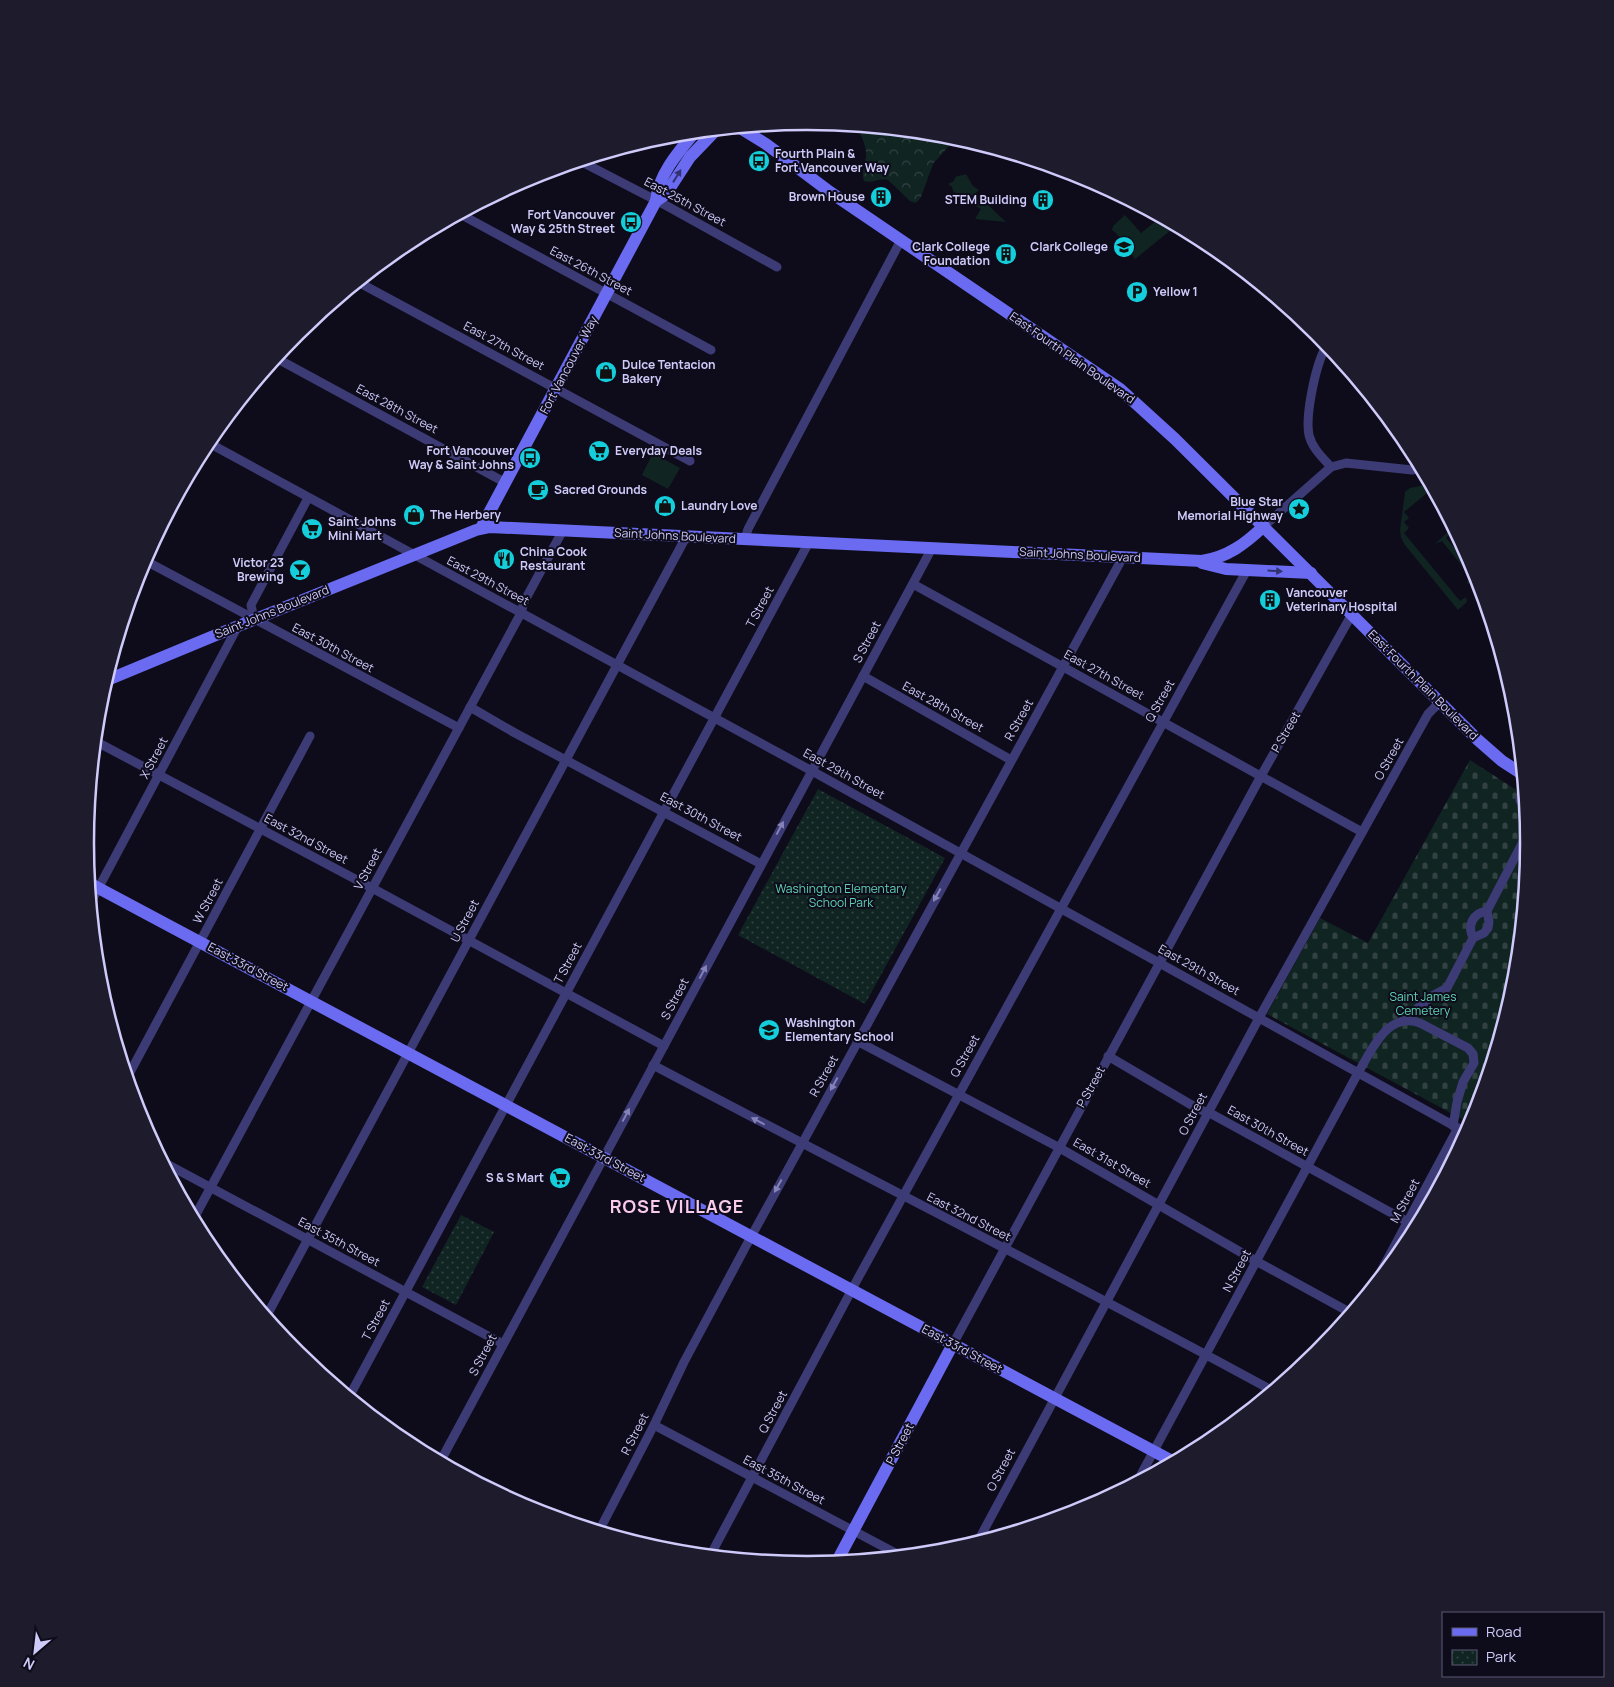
<svg xmlns="http://www.w3.org/2000/svg" width="1614" height="1687" viewBox="0 0 1614 1687" font-family="Manrope,sans-serif">
<style>
.green{fill:#102422}
.forest{fill:url(#forest-crowns)}
.cemetery{fill:url(#cemetery-stones)}
.park{fill:url(#park-dots)}
.lines{fill:none;stroke-linecap:round;stroke-linejoin:round}
.street{stroke:#3c3b75;stroke-width:9}
.secondary{stroke:#6a6bf1;stroke-width:12}
.oneway{fill:#333270}
.oneway2{fill:#8582b8}
.labels{text-anchor:middle;stroke-width:4;stroke-linejoin:round;paint-order:stroke}
.poi-label{font-size:12px;font-weight:bold;fill:#cecafa;stroke:#0e0c1a;text-anchor:start}
.street-label{font-size:12px;fill:#cecafa;stroke:#0e0c1a}
.park-label{font-size:12px;fill:#5fd2b2;stroke:#0e0c1a}
.district-label{font-size:18px;font-weight:bold;letter-spacing:1px;fill:#facceb;stroke:#0e0c1a}
.rim{fill:none;stroke:#cecafa;stroke-width:2.5}
</style>
<defs>
<pattern id="forest-crowns" width="20" height="18" patternUnits="userSpaceOnUse" patternTransform="scale(1.25)"><rect width="20" height="18" fill="#102422"/><path d="M2 6a3 3 0 1 1 6 0M12 15a3 3 0 1 1 6 0" fill="none" stroke="#324243"/></pattern>
<pattern id="cemetery-stones" width="16" height="16" patternUnits="userSpaceOnUse" patternTransform="scale(1.25)"><rect width="16" height="16" fill="#102422"/><path d="M2 7V4a2 2 0 0 1 4 0v3zM10 15v-3a2 2 0 0 1 4 0v3z" fill="#324243"/></pattern>
<pattern id="park-dots" width="8" height="8" patternUnits="userSpaceOnUse" patternTransform="scale(1.25)"><rect width="8" height="8" fill="#102422"/><path d="M2 2h.1M6 6h.1" fill="none" stroke="#324243" stroke-width="1.8" stroke-linecap="round"/></pattern>
</defs>
<rect width="100%" height="100%" fill="#0e0c1a"/>
<g class="green">
<path d="M 966,174 L 973,186 L 979,190 L 967,201 L 953,191 L 952,187 L 948,184 L 954,181 L 955,177 Z"/>
<path d="M 984,194 L 988,196 L 989,206 L 1006,222 L 975,219 L 981,209 L 972,204 Z"/>
<path d="M 1125,215 L 1141,233 L 1160,218 L 1176,226 L 1135,259 L 1116,233 L 1112,230 L 1113,226 Z"/>
<path d="M 653,453 L 680,468 L 668,489 L 642,475 Z"/>
<path d="M 1430,484 L 1432,489 L 1404,512 L 1409,518 L 1404,522 L 1409,528 L 1404,533 L 1460,601 L 1466,597 L 1467,602 L 1458,610 L 1405,545 L 1401,537 L 1400,530 L 1405,492 L 1410,488 Z"/>
<path d="M 1449,531 L 1450,533 L 1446,538 L 1476,574 L 1477,577 L 1468,584 L 1467,582 L 1471,577 L 1442,541 L 1435,544 Z"/>
</g>
<path class="forest" d="M 856,126 L 948,135 L 956,138 L 933,164 L 921,197 L 916,203 L 910,201 L 888,180 C 880,177 872,184 864,181 C 861,172 865,166 866,157 C 867,146 861,135 856,126 Z"/>
<path class="cemetery" d="M 1470,760 L 1524,795 L 1529,844 L 1515,985 L 1487,1076 L 1462,1119 L 1267,1014 L 1320,918 L 1368,943 Z"/>
<g class="park">
<path d="M 818,789 L 945,858 L 865,1004 L 738,935 Z"/>
<path d="M 461,1215 L 494,1232 L 456,1305 L 422,1287 Z"/>
</g>
<g class="lines">
<g class="street">
<path d="M 580,161 L 667,206 L 777,267"/>
<path d="M 460,214 L 711,350"/>
<path d="M 358,282 L 690,461"/>
<path d="M 1327,345 C 1316,362 1305,415 1309,435 C 1312,448 1322,457 1331,467"/>
<path d="M 276,358 L 506,483"/>
<path d="M 207,442 L 812,771 L 1467,1133"/>
<path d="M 1264,526 L 1331,467 L 1346,463 L 1412,470 L 1421,468"/>
<path d="M 745,539 L 748,529 L 901,240"/>
<path d="M 144,560 L 459,728"/>
<path d="M 913,584 L 1362,832"/>
<path d="M 254,619 L 251,605 L 308,498"/>
<path d="M 863,676 L 1011,760"/>
<path d="M 470,707 L 515,733 L 761,864"/>
<path d="M 95,741 L 372,888 L 664,1046"/>
<path d="M 1523,786 L 1520,800 L 1525,808"/>
<path d="M 91,902 L 238,626"/>
<path d="M 1473,938 C 1467,925 1473,913 1487,911"/>
<path d="M 1404,1020 L 1432,996 L 1447,988 L 1473,938 L 1484,933 L 1488,928 L 1489,922 L 1487,911 L 1528,832"/>
<path d="M 857,1041 L 1058,1147 L 1256,1261 L 1351,1313"/>
<path d="M 1108,1056 L 1200,1110 L 1208,1112 L 1417,1227"/>
<path d="M 653,1065 C 859,1174 1068,1279 1273,1391"/>
<path d="M 127,1078 L 310,736"/>
<path d="M 163,1162 L 503,1344"/>
<path d="M 193,1220 L 521,613 L 524,602 L 563,530"/>
<path d="M 1373,1286 L 1458,1128"/>
<path d="M 266,1317 L 686,537"/>
<path d="M 953,1344 L 1261,776 L 1352,614"/>
<path d="M 349,1397 L 809,542"/>
<path d="M 654,1425 L 901,1556"/>
<path d="M 440,1462 L 932,548"/>
<path d="M 1137,1482 L 1358,1073 C 1372,1050 1387,1011 1420,1023 L 1468,1048 L 1473,1054 L 1474,1063 L 1463,1082 L 1457,1102 L 1453,1126"/>
<path d="M 599,1531 L 654,1425 L 684,1362 L 746,1246 L 1123,557"/>
<path d="M 977,1543 L 1259,1018 L 1428,714 L 1440,702"/>
<path d="M 710,1556 L 857,1280 L 1247,570"/>
</g>
<g class="secondary">
<path d="M 740,128 L 766,144 L 830,192 L 1120,389 L 1175,439 L 1478,740 L 1502,761 L 1522,774"/>
<path d="M 656,201 C 658,175 679,151 695,132"/>
<path d="M 481,528 L 656,201 L 666,194 L 690,157 L 715,131"/>
<path d="M 1202,563 L 1226,569 L 1311,573"/>
<path d="M 105,681 L 216,635 L 476,530 L 490,527 L 1202,561 C 1228,557 1245,544 1264,526"/>
<path d="M 89,883 L 1174,1462"/>
<path d="M 836,1563 L 953,1344"/>
</g>
</g>
<defs><path id="oneway-solid" d="M-6-.8H1V-3.2L6.5 0L1 3.2V.8H-6Z" transform="scale(1.25)"/></defs>
<g class="oneway">
<use href="#oneway-solid" transform="translate(677 176) rotate(-58)"/>
<use href="#oneway-solid" transform="translate(1275 571) rotate(3)"/>
</g>
<g class="oneway2">
<use href="#oneway-solid" transform="translate(780 828) rotate(-62)"/>
<use href="#oneway-solid" transform="translate(937 895) rotate(119)"/>
<use href="#oneway-solid" transform="translate(703 972) rotate(-62)"/>
<use href="#oneway-solid" transform="translate(834 1084) rotate(119)"/>
<use href="#oneway-solid" transform="translate(626 1115) rotate(-62)"/>
<use href="#oneway-solid" transform="translate(758 1121) rotate(-152)"/>
<use href="#oneway-solid" transform="translate(778 1186) rotate(119)"/>
</g>
<defs>
<g id="bus-disc" transform="scale(1.125)"><circle r="9.5" fill="#14cedc" stroke="#0e0c1a"/><path d="M-5-6H5V4H4V6H2V4H-2V6H-4V4H-5ZM-3.5-4V0h7V-4ZM-3.5 1.2v1.5H-2V1.2ZM2 1.2v1.5H3.5V1.2Z" fill="#111"/></g>
<g id="building-disc" transform="scale(1.125)"><circle r="9.5" fill="#14cedc" stroke="#0e0c1a"/><path d="M-4-6H4V6H1V3H-1V6H-4ZM-2.5-4.3h1.7v1.8h-1.7ZM.8-4.3h1.7v1.8H.8ZM-2.5-1h1.7V.8h-1.7ZM.8-1h1.7V.8H.8Z" fill="#111"/></g>
<g id="university-disc" transform="scale(1.125)"><circle r="9.5" fill="#14cedc" stroke="#0e0c1a"/><path d="M0-5L7-2L0 1L-7-2ZM-4 1L0 2.5L4 1V4Q0 6-4 4Z" fill="#111"/></g>
<g id="parking-disc" transform="scale(1.125)"><circle r="9.5" fill="#14cedc" stroke="#0e0c1a"/><path d="M-3.5-5.5H1a3.5 3.5 0 0 1 0 7H-1V5.5H-3.5ZM-1-3.4V-.6H.8a1.4 1.4 0 0 0 0-2.8Z" fill="#111"/></g>
<g id="shop-disc" transform="scale(1.125)"><circle r="9.5" fill="#14cedc" stroke="#0e0c1a"/><path d="M-5-2.5h2.3a2.7 3.5 0 0 1 5.4 0H5L5.5 6h-11ZM-1.5-2.5h3a1.5 2.3 0 0 0-3 0Z" fill="#111"/></g>
<g id="supermarket-disc" transform="scale(1.125)"><circle r="9.5" fill="#14cedc" stroke="#0e0c1a"/><path d="M-6-5.5h2.5l.6 2H6L4.5 2H-2.5L-4.4-4H-6ZM-1.5 3.2a1.3 1.3 0 1 0 .1 0ZM3 3.2a1.3 1.3 0 1 0 .1 0Z" fill="#111"/></g>
<g id="cafe-disc" transform="scale(1.125)"><circle r="9.5" fill="#14cedc" stroke="#0e0c1a"/><path d="M-5.5-4.5H6V0H3Q3 3.5 0 3.5H-2.5Q-5.5 3.5-5.5 0ZM3-3.2v2h1.7v-2ZM-6 4.5H4V6H-6Z" fill="#111"/></g>
<g id="sight-disc" transform="scale(1.125)"><circle r="9.5" fill="#14cedc" stroke="#0e0c1a"/><path d="M0-6L1.8-2.2L6-1.7L2.9 1.2L3.7 5.4L0 3.3L-3.7 5.4L-2.9 1.2L-6-1.7L-1.8-2.2Z" fill="#111"/></g>
<g id="restaurant-disc" transform="scale(1.125)"><circle r="9.5" fill="#14cedc" stroke="#0e0c1a"/><path d="M-5-6h1v4h1v-4h1v4h1v-4h1v5L-1.5 .5V6h-2V.5L-5-1ZM5-6V6H3V1.5H1.5Q1.5-4 5-6Z" fill="#111"/></g>
<g id="bar-disc" transform="scale(1.125)"><circle r="9.5" fill="#14cedc" stroke="#0e0c1a"/><path d="M-6-5H6L.8 .8V4.5H3.5V6h-7V4.5H-.8V.8Z" fill="#111"/></g>
<g id="school-disc" transform="scale(1.125)"><circle r="9.5" fill="#14cedc" stroke="#0e0c1a"/><path d="M0-5L7-2L0 1L-7-2ZM-4 1L0 2.5L4 1V4Q0 6-4 4Z" fill="#111"/></g>
</defs>
<g fill-rule="evenodd">
<use href="#bus-disc" x="759" y="161"/>
<use href="#building-disc" x="881" y="197"/>
<use href="#building-disc" x="1043" y="200"/>
<use href="#bus-disc" x="631" y="222"/>
<use href="#university-disc" x="1124" y="247"/>
<use href="#building-disc" x="1006" y="254"/>
<use href="#parking-disc" x="1137" y="292"/>
<use href="#shop-disc" x="606" y="372"/>
<use href="#supermarket-disc" x="599" y="451"/>
<use href="#bus-disc" x="530" y="458"/>
<use href="#cafe-disc" x="538" y="490"/>
<use href="#shop-disc" x="665" y="506"/>
<use href="#sight-disc" x="1299" y="509"/>
<use href="#shop-disc" x="414" y="515"/>
<use href="#supermarket-disc" x="312" y="529"/>
<use href="#restaurant-disc" x="504" y="559"/>
<use href="#bar-disc" x="300" y="570"/>
<use href="#building-disc" x="1270" y="600"/>
<use href="#school-disc" x="769" y="1030"/>
<use href="#supermarket-disc" x="560" y="1178"/>
</g>
<g class="labels">
<g class="poi-label">
<text x="775" y="158">Fourth Plain &amp;<tspan x="775" dy="14">Fort Vancouver Way</tspan></text>
<text x="865" y="201" text-anchor="end">Brown House</text>
<text x="1027" y="204" text-anchor="end">STEM Building</text>
<text x="615" y="219" text-anchor="end">Fort Vancouver<tspan x="615" dy="14">Way &amp; 25th Street</tspan></text>
<text x="990" y="251" text-anchor="end">Clark College<tspan x="990" dy="14">Foundation</tspan></text>
<text x="1108" y="251" text-anchor="end">Clark College</text>
<text x="1153" y="296">Yellow 1</text>
<text x="622" y="369">Dulce Tentacion<tspan x="622" dy="14">Bakery</tspan></text>
<text x="514" y="455" text-anchor="end">Fort Vancouver<tspan x="514" dy="14">Way &amp; Saint Johns</tspan></text>
<text x="615" y="455">Everyday Deals</text>
<text x="554" y="494">Sacred Grounds</text>
<text x="1283" y="506" text-anchor="end">Blue Star<tspan x="1283" dy="14">Memorial Highway</tspan></text>
<text x="681" y="510">Laundry Love</text>
<text x="430" y="519">The Herbery</text>
<text x="328" y="526">Saint Johns<tspan x="328" dy="14">Mini Mart</tspan></text>
<text x="520" y="556">China Cook<tspan x="520" dy="14">Restaurant</tspan></text>
<text x="284" y="567" text-anchor="end">Victor 23<tspan x="284" dy="14">Brewing</tspan></text>
<text x="1286" y="597">Vancouver<tspan x="1286" dy="14">Veterinary Hospital</tspan></text>
<text x="785" y="1027">Washington<tspan x="785" dy="14">Elementary School</tspan></text>
<text x="544" y="1182" text-anchor="end">S &amp; S Mart</text>
</g>
<g class="street-label">
<text transform="translate(685 202) rotate(28)" y="4">East 25th Street</text>
<text transform="translate(591 271) rotate(28)" y="4">East 26th Street</text>
<text transform="translate(504 346) rotate(28)" y="4">East 27th Street</text>
<text transform="translate(1072 358) rotate(35)" y="4">East Fourth Plain Boulevard</text>
<text transform="translate(569 365) rotate(-62)" y="4">Fort Vancouver Way</text>
<text transform="translate(397 409) rotate(28)" y="4">East 28th Street</text>
<text transform="translate(675 536) rotate(3)" y="4">Saint Johns Boulevard</text>
<text transform="translate(1080 555) rotate(3)" y="4">Saint Johns Boulevard</text>
<text transform="translate(488 581) rotate(28)" y="4">East 29th Street</text>
<text transform="translate(760 607) rotate(-62)" y="4">T Street</text>
<text transform="translate(272 612) rotate(-22)" y="4">Saint Johns Boulevard</text>
<text transform="translate(867 642) rotate(-62)" y="4">S Street</text>
<text transform="translate(333 648) rotate(28)" y="4">East 30th Street</text>
<text transform="translate(1104 675) rotate(29)" y="4">East 27th Street</text>
<text transform="translate(1423 685) rotate(45)" y="4">East Fourth Plain Boulevard</text>
<text transform="translate(1160 701) rotate(-61)" y="4">Q Street</text>
<text transform="translate(943 707) rotate(29)" y="4">East 28th Street</text>
<text transform="translate(1019 720) rotate(-61)" y="4">R Street</text>
<text transform="translate(1286 732) rotate(-60)" y="4">P Street</text>
<text transform="translate(154 758) rotate(-62)" y="4">X Street</text>
<text transform="translate(1389 759) rotate(-61)" y="4">O Street</text>
<text transform="translate(844 774) rotate(29)" y="4">East 29th Street</text>
<text transform="translate(701 817) rotate(28)" y="4">East 30th Street</text>
<text transform="translate(306 839) rotate(28)" y="4">East 32nd Street</text>
<text transform="translate(368 869) rotate(-62)" y="4">V Street</text>
<text transform="translate(208 901) rotate(-62)" y="4">W Street</text>
<text transform="translate(465 921) rotate(-62)" y="4">U Street</text>
<text transform="translate(568 963) rotate(-62)" y="4">T Street</text>
<text transform="translate(248 967) rotate(28)" y="4">East 33rd Street</text>
<text transform="translate(1199 970) rotate(29)" y="4">East 29th Street</text>
<text transform="translate(675 999) rotate(-62)" y="4">S Street</text>
<text transform="translate(965 1056) rotate(-61)" y="4">Q Street</text>
<text transform="translate(824 1076) rotate(-61)" y="4">R Street</text>
<text transform="translate(1091 1087) rotate(-61)" y="4">P Street</text>
<text transform="translate(1193 1114) rotate(-62)" y="4">O Street</text>
<text transform="translate(1268 1131) rotate(29)" y="4">East 30th Street</text>
<text transform="translate(605 1158) rotate(28)" y="4">East 33rd Street</text>
<text transform="translate(1112 1163) rotate(30)" y="4">East 31st Street</text>
<text transform="translate(1405 1201) rotate(-62)" y="4">M Street</text>
<text transform="translate(969 1217) rotate(27)" y="4">East 32nd Street</text>
<text transform="translate(339 1242) rotate(28)" y="4">East 35th Street</text>
<text transform="translate(1237 1271) rotate(-62)" y="4">N Street</text>
<text transform="translate(376 1320) rotate(-62)" y="4">T Street</text>
<text transform="translate(962 1349) rotate(28)" y="4">East 33rd Street</text>
<text transform="translate(483 1355) rotate(-62)" y="4">S Street</text>
<text transform="translate(773 1412) rotate(-62)" y="4">Q Street</text>
<text transform="translate(635 1434) rotate(-63)" y="4">R Street</text>
<text transform="translate(900 1444) rotate(-62)" y="4">P Street</text>
<text transform="translate(1001 1470) rotate(-62)" y="4">O Street</text>
<text transform="translate(784 1480) rotate(28)" y="4">East 35th Street</text>
</g>
<g class="park-label">
<text x="841" y="893">Washington Elementary<tspan x="841" dy="14">School Park</tspan></text>
<text x="1423" y="1001">Saint James<tspan x="1423" dy="14">Cemetery</tspan></text>
</g>
<g class="district-label">
<text x="677" y="1213">ROSE VILLAGE</text>
</g>
</g>
<path d="M0 0H1614V1687H0ZM94 843a713 713 0 1 1 1426 0a713 713 0 1 1-1426 0Z" fill="#1d1b2c" fill-rule="evenodd"/>
<path class="rim" d="M94 843a713 713 0 1 1 1426 0a713 713 0 1 1-1426 0Z"/>
<rect x="1442" y="1612" width="162" height="65" fill="#0e0c1a" stroke="#5b5874"/>
<rect x="1452" y="1628" width="25" height="8" fill="#6a6bf1" stroke="#5b5874"/>
<text x="1486" y="1637" font-size="15" fill="#cecafa">Road</text>
<rect x="1452" y="1650" width="25" height="15" fill="url(#park-dots)" stroke="#5b5874"/>
<text x="1486" y="1662" font-size="15" fill="#cecafa">Park</text>
<g transform="translate(35 1652) rotate(208)" stroke="#0e0c1a" stroke-width="4" paint-order="stroke">
<path d="M0-4L9 19L0 12L-9 19Z" fill="#cecafa"/>
<text y="-8" font-size="14" font-weight="bold" text-anchor="middle" fill="#cecafa">N</text>
</g>
</svg>
